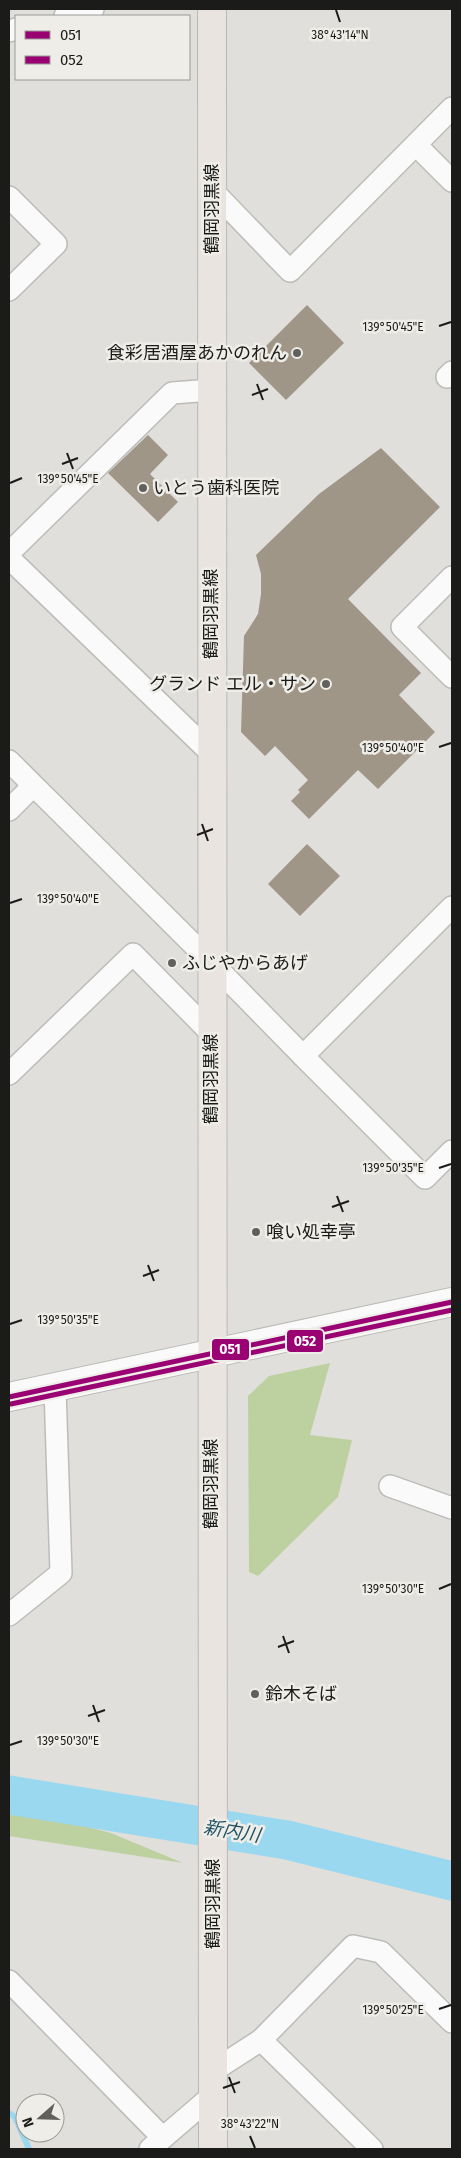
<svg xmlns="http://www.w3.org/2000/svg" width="461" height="2158" font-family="'Fira Sans','Noto Sans JP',sans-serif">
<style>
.green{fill:#bdd1a0}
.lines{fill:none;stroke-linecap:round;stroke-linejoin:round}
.stream{stroke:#9ad8ef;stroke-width:6}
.river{stroke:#9ad8ef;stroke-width:39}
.building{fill:#9f9688}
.minor-casing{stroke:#bcbcb9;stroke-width:24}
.tertiary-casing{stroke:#bcbcb9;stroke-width:30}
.primary-casing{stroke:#b9b9b7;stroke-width:30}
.minor{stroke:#fafafa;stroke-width:21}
.tertiary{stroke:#fafafa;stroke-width:28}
.primary{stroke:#eae4e1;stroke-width:28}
.bus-1-casing{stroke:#efede8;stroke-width:9}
.bus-2-casing{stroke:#efede8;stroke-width:9}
.bus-1{stroke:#9a0273;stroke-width:5}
.bus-2{stroke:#9a0273;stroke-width:5}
.ticks{fill:none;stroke:#1b1b19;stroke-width:2}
.poi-dot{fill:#60605d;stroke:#efede8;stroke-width:2}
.labels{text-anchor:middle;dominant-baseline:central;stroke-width:5;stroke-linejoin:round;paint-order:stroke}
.street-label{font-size:18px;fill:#1b1b19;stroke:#efede8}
.poi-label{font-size:18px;fill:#1b1b19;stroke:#efede8;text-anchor:start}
.water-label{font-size:19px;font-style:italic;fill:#225466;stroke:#efede8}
.ticks-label{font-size:12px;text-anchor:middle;fill:#1b1b19;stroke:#efede8;stroke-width:5;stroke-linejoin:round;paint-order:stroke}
.line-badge{stroke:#efede8;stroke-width:2}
.badge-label{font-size:14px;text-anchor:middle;font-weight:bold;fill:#fff}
</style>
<rect width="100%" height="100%" fill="#e0dfdc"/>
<!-- green -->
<g class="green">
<polygon points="330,1363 310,1435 352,1440 338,1497 258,1576 249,1572 248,1396 269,1376"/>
<polygon points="9,1807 111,1833 183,1863 9,1836"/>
</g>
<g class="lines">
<!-- stream -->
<polyline class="stream" points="9,2113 15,2117 29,2149"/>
<!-- river -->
<polyline class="river" points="9,1795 287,1840 452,1881"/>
</g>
<!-- building -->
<g class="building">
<polygon points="307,305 344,343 286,400 249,363"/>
<polygon points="148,435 168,455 150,474 178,502 158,522 108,473"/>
<polygon points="381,448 440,507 348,599 421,673 399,695 435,732 378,789 358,770 309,819 291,801 300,792 298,790 308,780 275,746 265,756 241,732 244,636 258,614 261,594 261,574 256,555 319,494"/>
<polygon points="307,844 340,876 300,916 268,884"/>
</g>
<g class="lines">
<!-- minor casing -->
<g class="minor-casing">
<g id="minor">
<polyline points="65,16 93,9"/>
<polyline points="9,31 16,29"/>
<polyline points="416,145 452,181"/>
<polyline points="212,190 290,271 452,108"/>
<polyline points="9,197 56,244 9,290"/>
<polyline points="447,377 452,372"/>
<polyline points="9,553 172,393 212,390"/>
<polyline points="9,558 211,753"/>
<polyline points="452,577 402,627 452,677"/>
<polyline points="9,761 211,962 303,1056 452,907"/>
<polyline points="9,810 33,786"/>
<polyline points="303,1056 425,1178 452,1151"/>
<polyline points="9,1074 133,954 211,1033"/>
<polyline points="390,1486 452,1508"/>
<polyline points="9,1615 61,1573 55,1388"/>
<polyline points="9,1981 163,2138"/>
<polyline points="261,2040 372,2149"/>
<polyline points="213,2071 261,2040 353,1946 381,1952 452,2022"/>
<polyline points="150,2149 213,2095"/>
</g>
</g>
<!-- tertiary casing -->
<g class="tertiary-casing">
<polyline id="tertiary" points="9,1397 452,1302"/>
</g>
<!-- primary casing -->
<g class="primary-casing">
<polyline id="primary" points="212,9 213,2149"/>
</g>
<!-- minor -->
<use href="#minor" class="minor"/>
<!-- tertiary -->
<use href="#tertiary" class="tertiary"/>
<!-- primary -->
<use href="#primary" class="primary"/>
<!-- bus-1 casing -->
<g class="bus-1-casing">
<polyline id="bus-1" points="9,1397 452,1302"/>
</g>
<!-- bus-2 casing -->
<g class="bus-2-casing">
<polyline id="bus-2" points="11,1404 452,1310"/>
</g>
<!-- bus-1 -->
<use href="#bus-1" class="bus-1"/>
<!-- bus-2 -->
<use href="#bus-2" class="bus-2"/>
</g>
<!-- ticks -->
<path class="ticks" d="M336 10 340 22M439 326 451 322M257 384 263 400M252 395 268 389M67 453 73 469M62 464 78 458M10 483 22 478M439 747 451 743M202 824 208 841M197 835 213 829M10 903 22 899M439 1168 451 1164M337 1196 343 1212M332 1207 349 1201M148 1265 154 1281M143 1276 159 1270M10 1324 22 1320M439 1589 451 1584M283 1636 289 1653M278 1647 294 1641M93 1705 99 1722M88 1716 105 1710M10 1745 22 1741M439 2009 451 2005M229 2077 235 2093M223 2088 240 2082M250 2136 255 2148"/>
<!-- markers -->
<g class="poi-dot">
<circle cx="297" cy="353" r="5"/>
<circle cx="143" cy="488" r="5"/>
<circle cx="326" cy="684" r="5"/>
<circle cx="172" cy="963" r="5"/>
<circle cx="256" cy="1232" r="5"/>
<circle cx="255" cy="1694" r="5"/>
</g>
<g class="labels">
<!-- street labels -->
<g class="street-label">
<text transform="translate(212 209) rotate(-90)">鶴岡羽黒線</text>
<text transform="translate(211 614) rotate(-90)">鶴岡羽黒線</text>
<text transform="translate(211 1079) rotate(-90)">鶴岡羽黒線</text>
<text transform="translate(211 1484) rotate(-90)">鶴岡羽黒線</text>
<text transform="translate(213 1904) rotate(-90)">鶴岡羽黒線</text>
</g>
<!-- poi labels -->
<g class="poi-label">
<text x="287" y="353" text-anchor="end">食彩居酒屋あかのれん</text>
<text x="153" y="488">いとう歯科医院</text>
<text x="316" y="684" text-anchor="end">グランド エル・サン</text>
<text x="182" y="963">ふじやからあげ</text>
<text x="266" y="1232">喰い処幸亭</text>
<text x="265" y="1694">鈴木そば</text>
</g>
<!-- water labels -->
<g class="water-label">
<text transform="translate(232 1831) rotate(9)">新内川</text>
</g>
</g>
<g class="ticks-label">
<text x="340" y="39">38°43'14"N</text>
<text x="393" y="331">139°50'45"E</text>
<text x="68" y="483">139°50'45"E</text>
<text x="393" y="752">139°50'40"E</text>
<text x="68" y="903">139°50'40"E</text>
<text x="393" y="1172">139°50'35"E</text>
<text x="68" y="1324">139°50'35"E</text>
<text x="393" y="1593">139°50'30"E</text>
<text x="68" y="1745">139°50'30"E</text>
<text x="393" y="2014">139°50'25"E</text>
<text x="250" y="2128">38°43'22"N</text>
</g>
<g class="line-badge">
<rect x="286" y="1329" width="38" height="24" rx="5" fill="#9a0273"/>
<rect x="211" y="1338" width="39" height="23" rx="5" fill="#9a0273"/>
</g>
<g class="badge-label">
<text x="305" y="1346">052</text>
<text x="230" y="1354">051</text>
</g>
<!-- border -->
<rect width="461" height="2158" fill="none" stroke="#1b1b19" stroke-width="20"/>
<!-- legend -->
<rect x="15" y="15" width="175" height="65" fill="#efede8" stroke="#9a9995"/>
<rect x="25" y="31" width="25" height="8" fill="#9a0273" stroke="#9a9995"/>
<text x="60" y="40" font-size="15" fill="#1b1b19">051</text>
<rect x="25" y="56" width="25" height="8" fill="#9a0273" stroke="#9a9995"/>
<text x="60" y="65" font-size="15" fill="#1b1b19">052</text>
<!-- north arrow -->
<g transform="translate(40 2118) rotate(250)"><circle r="24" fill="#efede8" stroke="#9a9995"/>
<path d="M0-4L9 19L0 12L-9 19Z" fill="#60605d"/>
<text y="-8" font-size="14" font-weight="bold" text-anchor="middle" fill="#1b1b19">N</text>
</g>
</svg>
